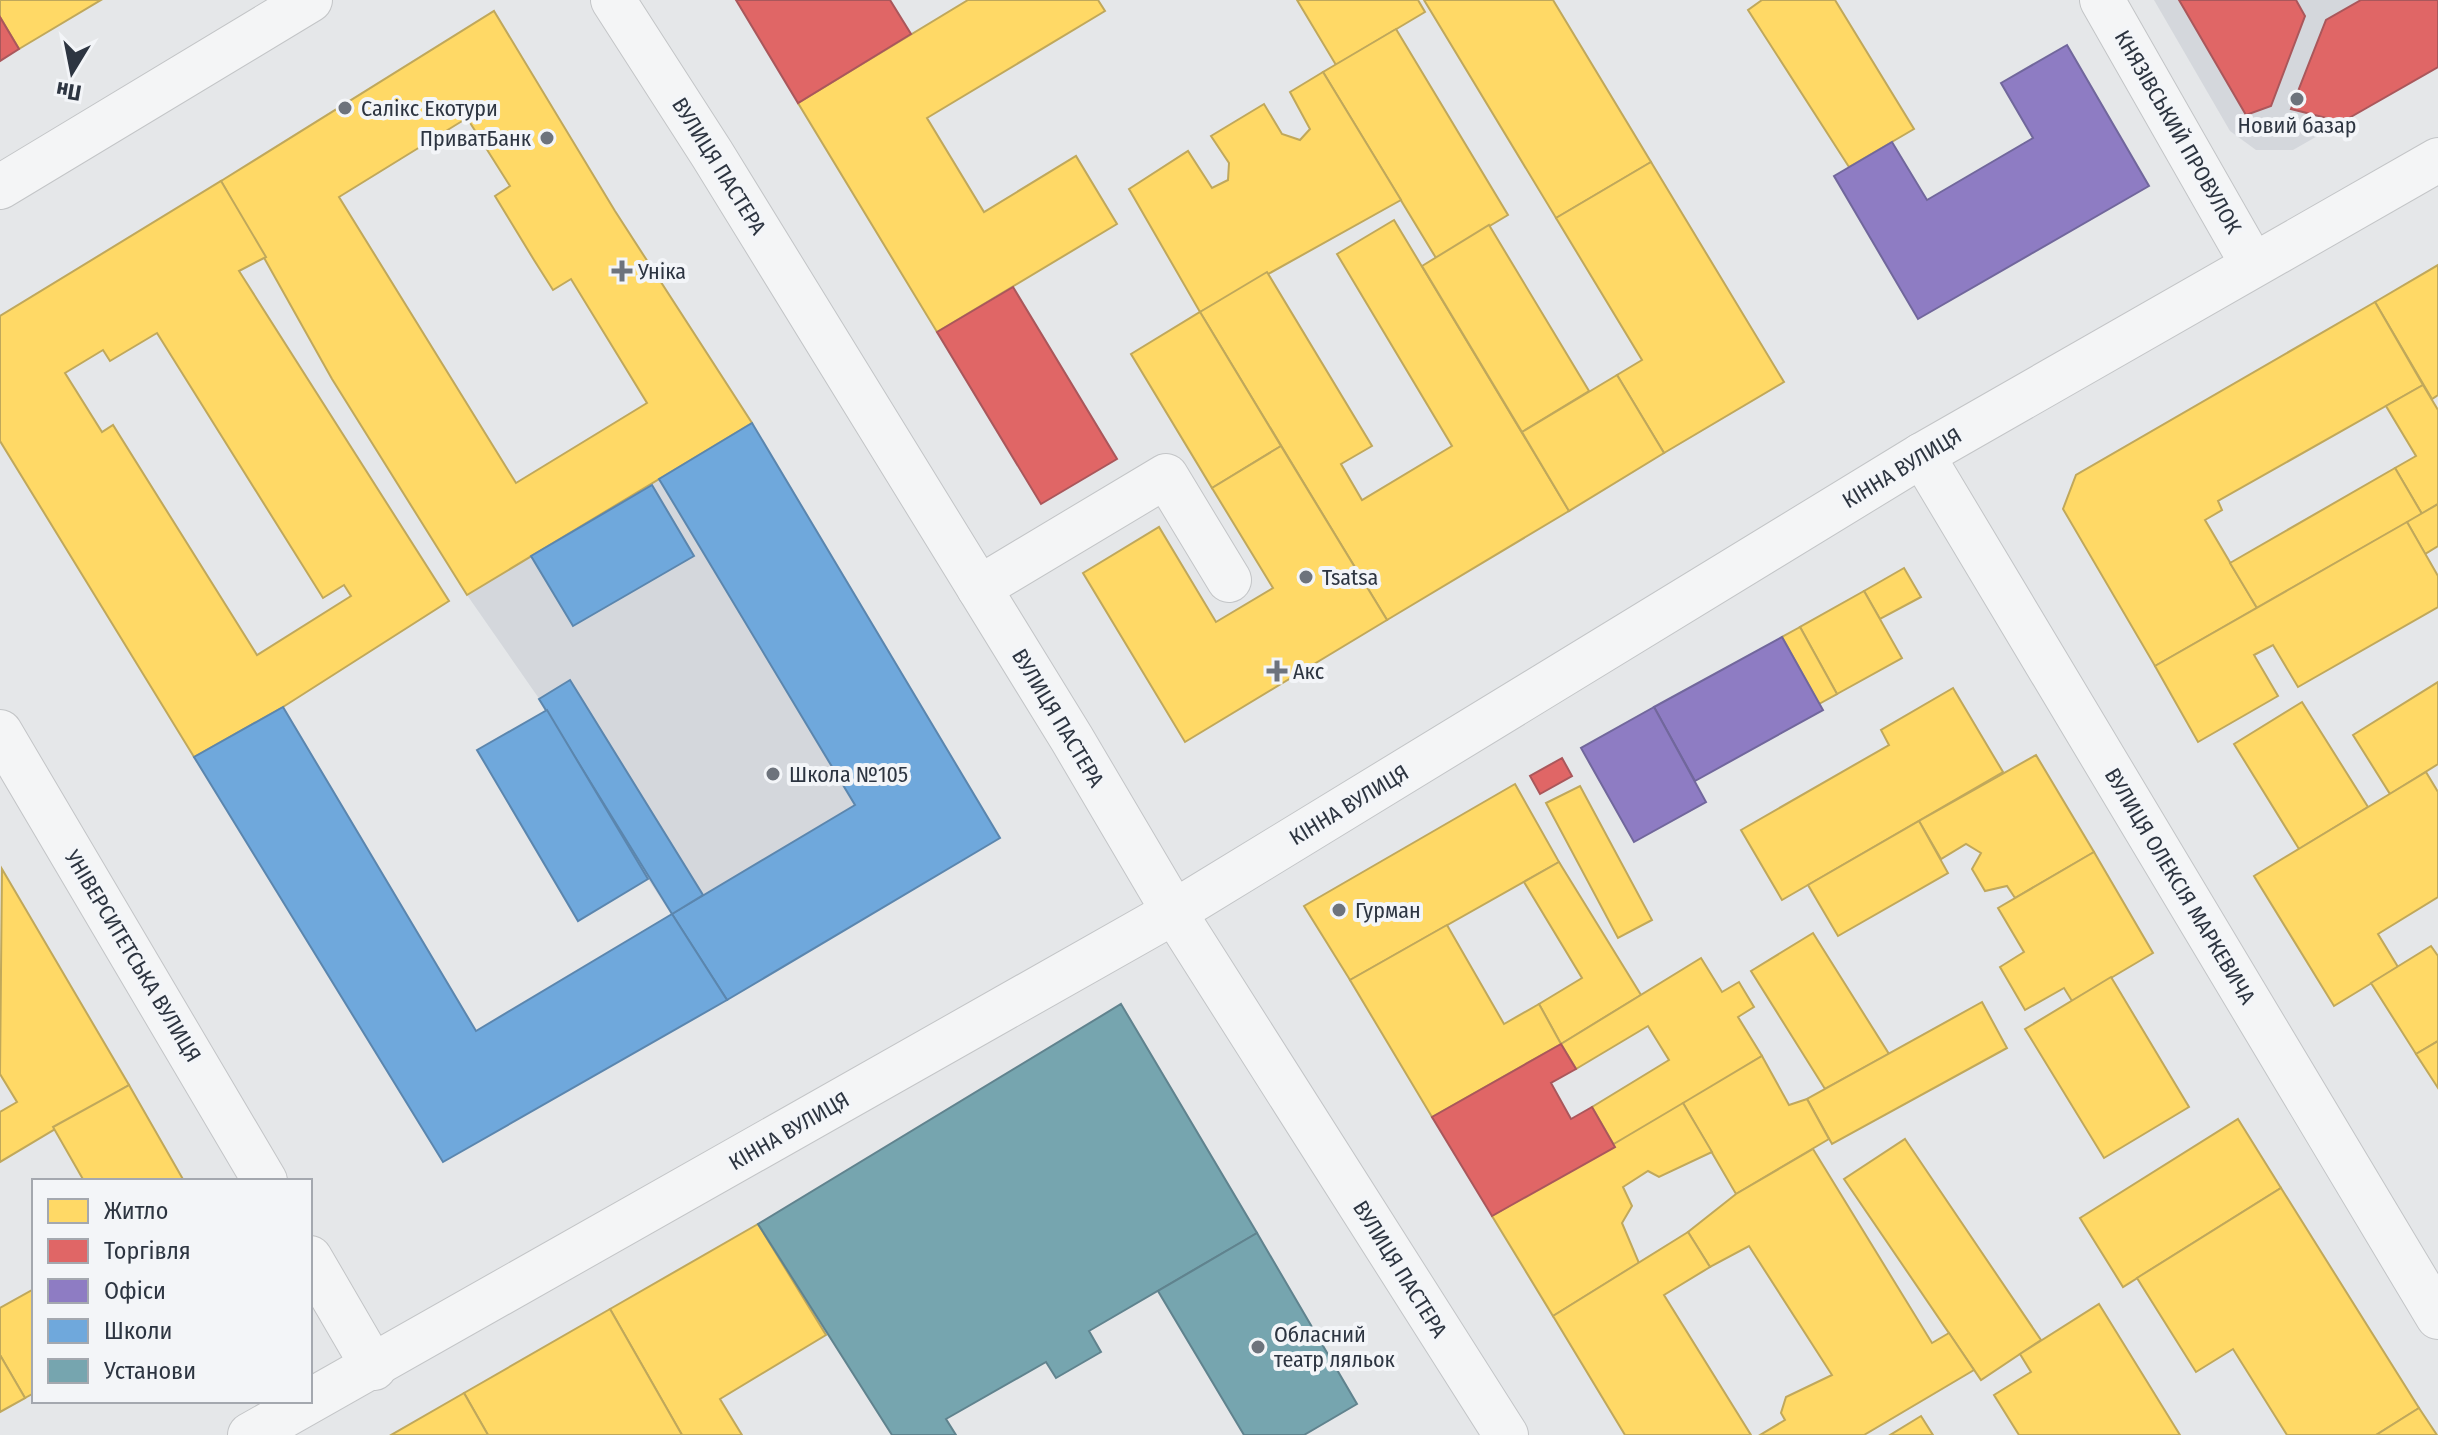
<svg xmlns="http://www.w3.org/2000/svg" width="2438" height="1435" font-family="'Fira Sans Condensed',sans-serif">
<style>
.built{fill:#d4d7dc}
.homes{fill:#ffd966;stroke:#c0a85b;stroke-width:2;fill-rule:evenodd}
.shops{fill:#e06666;stroke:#aa575b;stroke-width:2}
.offices{fill:#8e7cc3;stroke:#71679c;stroke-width:2}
.schools{fill:#6fa8dc;stroke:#5b86ae;stroke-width:2}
.public{fill:#76a5af;stroke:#60838e;stroke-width:2}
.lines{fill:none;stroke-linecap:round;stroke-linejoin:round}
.minor-casing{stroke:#c3c5c7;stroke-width:46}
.minor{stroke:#f4f5f6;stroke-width:44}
.poi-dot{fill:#6d737c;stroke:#f3f5f8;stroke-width:3}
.labels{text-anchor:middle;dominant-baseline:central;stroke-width:8;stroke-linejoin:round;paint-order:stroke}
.poi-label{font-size:22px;fill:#2d3541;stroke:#f3f5f8;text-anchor:start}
.street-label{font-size:22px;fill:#2d3541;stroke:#f3f5f8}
</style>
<rect width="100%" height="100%" fill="#e5e7e9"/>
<!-- built -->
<g class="built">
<polygon points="2154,0 2438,0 2438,67 2293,150 2256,150 2230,131"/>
<polygon points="752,423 1000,838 727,1000 648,879 547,710 467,595"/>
</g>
<!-- homes -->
<g class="homes">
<polygon points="0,0 101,0 19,49 0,17"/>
<polygon points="968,0 1098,0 1105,11 927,118 984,212 1076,156 1117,224 937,332 798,103"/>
<polygon points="1297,0 1418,0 1425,12 1336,65"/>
<polygon points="1424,0 1553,0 1651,162 1556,218"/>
<polygon points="1762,0 1835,0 1914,129 1849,167 1748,10"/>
<path d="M494 11 615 211 752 423 467 595 332 379 221 181ZM467 118 510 186 495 196 534 260 553 290 571 279 647 403 516 483 339 197Z"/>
<polygon points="1396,29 1508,215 1436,258 1323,72"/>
<polygon points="1323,72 1401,200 1200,312 1129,189 1188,151 1212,188 1228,180 1229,163 1211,136 1264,104 1282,134 1300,140 1310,129 1290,92"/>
<polygon points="1651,162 1784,382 1664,453 1617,375 1642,360 1556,218"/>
<path d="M221 181 266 257 239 271 449 601 283 707 194 757 0 441V316ZM157 333 323 598 344 585 351 596 257 655 113 425 102 432 65 373 103 350 110 361Z"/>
<polygon points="1394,220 1569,511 1387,620 1200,312 1267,272 1372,446 1341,464 1362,500 1452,446 1337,254"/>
<polygon points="1489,225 1589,391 1522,432 1422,266"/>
<polygon points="2438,265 2438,395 2432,399 2375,302"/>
<polygon points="2375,302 2423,385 2218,501 2222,510 2205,520 2257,608 2155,666 2063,509 2076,475"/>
<polygon points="1200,312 1281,446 1212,488 1131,354"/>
<polygon points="1617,375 1664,453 1569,511 1522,432"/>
<polygon points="2423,385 2438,410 2438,504 2422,514 2395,468 2416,456 2386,406"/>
<polygon points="1281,446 1387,620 1185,742 1083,573 1159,527 1216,622 1273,588 1212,488"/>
<polygon points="2395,468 2422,514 2257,608 2230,563"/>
<polygon points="2438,504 2438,546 2425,554 2407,522"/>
<polygon points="2407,522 2438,576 2438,607 2298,687 2273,645 2254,655 2278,696 2198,742 2155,666"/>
<polygon points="1904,568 1921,597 1880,619 1864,591"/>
<polygon points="1864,591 1902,658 1837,694 1800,627"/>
<polygon points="1800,627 1837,694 1819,704 1782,637"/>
<polygon points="2438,682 2438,764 2390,794 2353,735"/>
<polygon points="1953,688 2003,772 1782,900 1741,830 1889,745 1881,730"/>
<polygon points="2302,702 2368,807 2299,849 2234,744"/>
<polygon points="2036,755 2094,852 2015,898 2007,886 1985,891 1972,869 1981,853 1966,844 1941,859 1919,821"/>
<polygon points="2426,772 2438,792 2438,897 2378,934 2398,967 2334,1006 2254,876"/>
<polygon points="1515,784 1559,862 1350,980 1304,906"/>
<polygon points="1580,786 1652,920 1618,938 1546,803"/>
<polygon points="1919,821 1948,873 1838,936 1808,885"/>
<polygon points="2094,852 2153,953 2072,1001 2064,988 2025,1010 2000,967 2024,952 1998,908"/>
<polygon points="1559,862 1641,995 1561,1044 1539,1004 1582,978 1524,882"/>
<polygon points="2,869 129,1085 0,1162 0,1112 17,1102 0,1074"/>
<polygon points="1447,925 1504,1024 1539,1004 1561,1044 1432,1117 1350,980"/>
<polygon points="1813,933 1889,1054 1825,1089 1751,971"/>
<polygon points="2431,946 2438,956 2438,1041 2416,1054 2371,983"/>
<polygon points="1701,958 1722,992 1739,982 1754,1007 1738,1017 1762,1056 1615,1147 1592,1107 1669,1060 1648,1026 1576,1069 1561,1044"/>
<polygon points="2111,977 2189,1107 2104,1158 2025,1029"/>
<polygon points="1982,1002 2007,1048 1832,1144 1807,1099"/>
<polygon points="2438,1041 2438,1088 2416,1054"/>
<polygon points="1762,1056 1789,1105 1807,1099 1829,1139 1736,1194 1683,1103"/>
<polygon points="129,1085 184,1181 84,1181 53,1127"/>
<polygon points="1683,1103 1712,1152 1659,1177 1648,1171 1623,1187 1632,1206 1622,1223 1639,1263 1553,1316 1492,1216"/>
<polygon points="2238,1119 2281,1188 2123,1287 2080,1218"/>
<polygon points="1905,1139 2041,1340 1981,1380 1844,1179"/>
<polygon points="1813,1149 1932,1343 1949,1333 1974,1370 1864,1435 1760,1435 1785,1420 1781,1413 1786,1397 1832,1375 1749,1246 1710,1267 1688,1232 1736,1194"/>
<polygon points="2281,1188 2419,1408 2376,1435 2287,1435 2233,1349 2196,1372 2137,1278"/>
<polygon points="758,1224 826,1335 720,1399 742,1435 682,1435 610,1309"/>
<polygon points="1688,1232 1710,1267 1664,1295 1751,1435 1625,1435 1553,1316"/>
<polygon points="34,1289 34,1393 25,1398 0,1355 0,1308"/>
<polygon points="2099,1304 2180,1435 2019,1435 1994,1395 2031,1372 2020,1354"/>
<polygon points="610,1309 682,1435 488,1435 464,1393"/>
<polygon points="0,1355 25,1398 0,1412"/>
<polygon points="464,1393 488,1435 391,1435"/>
<polygon points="2419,1408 2437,1435 2376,1435"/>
<polygon points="1921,1416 1933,1435 1890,1435"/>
</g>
<!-- shops -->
<g class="shops">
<polygon points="736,0 890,0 911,34 798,103"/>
<polygon points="2179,0 2296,0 2305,16 2271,106 2246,115"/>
<polygon points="2361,0 2438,0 2438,67 2342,122 2291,109 2326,20"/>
<polygon points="0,17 19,49 0,61"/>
<polygon points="1013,287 1117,459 1041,504 937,332"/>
<polygon points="1562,758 1572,776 1540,794 1530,776"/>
<polygon points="1561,1044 1576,1069 1551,1083 1571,1119 1592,1107 1615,1147 1492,1216 1432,1117"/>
</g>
<!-- offices -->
<g class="offices">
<polygon points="2067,45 2149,186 1918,319 1834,176 1892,142 1927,200 2033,138 2001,83"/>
<polygon points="1782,637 1823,710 1695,781 1654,707"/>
<polygon points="1654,707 1706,802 1634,842 1581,748"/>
</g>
<!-- schools -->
<g class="schools">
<polygon points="752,423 1000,838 727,1000 672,914 855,805 659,479"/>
<polygon points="652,485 694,556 573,626 531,556"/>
<polygon points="570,680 703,895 672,914 539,699"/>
<polygon points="283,707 476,1031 672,914 727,1000 443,1162 194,757"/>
<polygon points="547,710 648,879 578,921 477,750"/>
</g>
<!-- public -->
<g class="public">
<polygon points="1121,1004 1257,1233 1089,1331 1101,1352 1056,1378 1046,1362 946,1419 956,1435 892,1435 758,1224"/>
<polygon points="1257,1233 1357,1404 1304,1435 1244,1435 1158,1291"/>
</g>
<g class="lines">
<!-- minor casing -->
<g class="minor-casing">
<g id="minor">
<polyline points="613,0 712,154 1072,739 1174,912 1506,1435"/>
<polyline points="2102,0 2253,265"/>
<polyline points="0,187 310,0"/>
<polyline points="1922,455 2438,1317"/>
<polyline points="979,588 1166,476 1229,580"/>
<polyline points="0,732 265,1181"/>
<polyline points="310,1258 374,1368"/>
<polyline points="250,1435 1174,912 1922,455 2438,160"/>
</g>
</g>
<!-- minor -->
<use href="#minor" class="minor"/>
</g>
<!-- markers -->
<g class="poi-dot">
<circle cx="2297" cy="99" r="8"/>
<circle cx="345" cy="108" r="8"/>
<circle cx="547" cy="138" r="8"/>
<path d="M618 259h8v8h8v8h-8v8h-8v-8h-8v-8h8z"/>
<circle cx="1306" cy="577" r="8"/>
<path d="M1273 659h8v8h8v8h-8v8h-8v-8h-8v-8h8z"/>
<circle cx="773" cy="774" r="8"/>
<circle cx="1339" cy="910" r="8"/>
<circle cx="1258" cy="1347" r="8"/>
</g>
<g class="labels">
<!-- poi labels -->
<g class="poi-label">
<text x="361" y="108">Салікс Екотури</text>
<text x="2297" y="125" text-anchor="middle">Новий базар</text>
<text x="531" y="138" text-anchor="end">ПриватБанк</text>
<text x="638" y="271">Уніка</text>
<text x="1322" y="577">Tsatsa</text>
<text x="1293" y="671">Акс</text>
<text x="789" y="774">Школа №105</text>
<text x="1355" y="910">Гурман</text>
<text x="1274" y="1334">Обласний<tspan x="1274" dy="25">театр ляльок</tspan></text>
</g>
<!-- street labels -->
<g class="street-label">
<text transform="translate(2178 132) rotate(60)">КНЯЗІВСЬКИЙ ПРОВУЛОК</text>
<text transform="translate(719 166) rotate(58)">ВУЛИЦЯ ПАСТЕРА</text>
<text transform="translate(1902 468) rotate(-31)">КІННА ВУЛИЦЯ</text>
<text transform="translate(1058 718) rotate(59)">ВУЛИЦЯ ПАСТЕРА</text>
<text transform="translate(1349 805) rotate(-31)">КІННА ВУЛИЦЯ</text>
<text transform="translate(2180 886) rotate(59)">ВУЛИЦЯ ОЛЕКСІЯ МАРКЕВИЧА</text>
<text transform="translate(133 956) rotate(59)">УНІВЕРСИТЕТСЬКА ВУЛИЦЯ</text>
<text transform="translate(789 1131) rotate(-30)">КІННА ВУЛИЦЯ</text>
<text transform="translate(1400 1269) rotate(58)">ВУЛИЦЯ ПАСТЕРА</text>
</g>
</g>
<!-- legend -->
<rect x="32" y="1179" width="280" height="224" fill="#f3f5f8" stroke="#a4a8af" stroke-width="2"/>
<rect x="48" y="1199" width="40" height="24" fill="#ffd966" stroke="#a4a8af" stroke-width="2"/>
<text x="104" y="1219" font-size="24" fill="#2d3541">Житло</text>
<rect x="48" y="1239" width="40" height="24" fill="#e06666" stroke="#a4a8af" stroke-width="2"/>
<text x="104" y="1259" font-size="24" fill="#2d3541">Торгівля</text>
<rect x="48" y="1279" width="40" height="24" fill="#8e7cc3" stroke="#a4a8af" stroke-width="2"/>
<text x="104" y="1299" font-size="24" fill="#2d3541">Офіси</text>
<rect x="48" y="1319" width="40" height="24" fill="#6fa8dc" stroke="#a4a8af" stroke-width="2"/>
<text x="104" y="1339" font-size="24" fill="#2d3541">Школи</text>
<rect x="48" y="1359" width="40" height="24" fill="#76a5af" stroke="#a4a8af" stroke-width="2"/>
<text x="104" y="1379" font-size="24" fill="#2d3541">Установи</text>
<!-- north arrow -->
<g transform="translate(72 72) rotate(190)" stroke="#f3f5f8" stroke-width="6" paint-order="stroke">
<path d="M0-6L14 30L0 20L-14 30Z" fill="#2d3541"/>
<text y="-12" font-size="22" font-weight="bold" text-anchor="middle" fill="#2d3541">Пн</text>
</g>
</svg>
